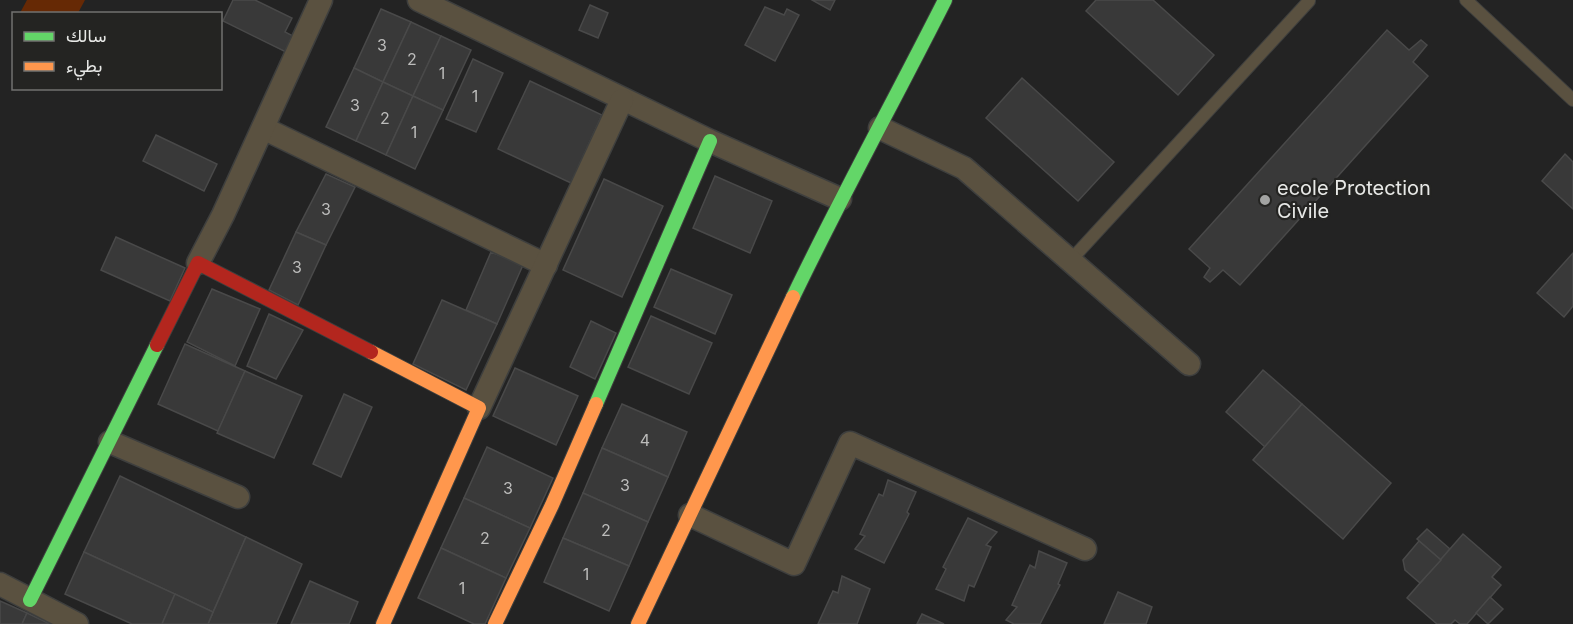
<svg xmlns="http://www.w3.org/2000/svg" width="1573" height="624" font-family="Inter,Vazirmatn,sans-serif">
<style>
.green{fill:#662905}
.building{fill:#393939;stroke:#494949;stroke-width:1.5}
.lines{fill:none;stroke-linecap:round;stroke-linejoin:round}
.lane-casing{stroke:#3e3f3e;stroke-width:14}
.street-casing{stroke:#3e3f3e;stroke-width:25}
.fast-casing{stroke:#3e3f3e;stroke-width:16}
.slow-casing{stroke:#3e3f3e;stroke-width:16}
.jam-casing{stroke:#3e3f3e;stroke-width:16}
.lane{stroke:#5a5140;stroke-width:12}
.street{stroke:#5a5140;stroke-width:22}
.fast{stroke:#63d668;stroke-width:14}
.slow{stroke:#ff974d;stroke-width:14}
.jam{stroke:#b3261e;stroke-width:14}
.poi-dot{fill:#a2a3a2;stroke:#242422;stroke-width:2}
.labels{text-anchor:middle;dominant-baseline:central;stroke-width:4.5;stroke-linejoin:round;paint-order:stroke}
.number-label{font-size:16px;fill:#bcbcbb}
.poi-label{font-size:20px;fill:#e7e8e6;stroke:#242422;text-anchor:start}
</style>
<rect width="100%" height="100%" fill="#232323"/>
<!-- green -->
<polygon class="green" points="27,0 85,0 78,13 20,13"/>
<!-- building -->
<g class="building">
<polygon points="233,0 255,0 292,18 285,32 293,36 286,52 223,21"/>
<polygon points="812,0 835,0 830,10"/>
<polygon points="1096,0 1153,0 1214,55 1178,95 1086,11"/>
<polygon points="590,5 608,13 598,38 579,30"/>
<polygon points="765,7 784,15 787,9 799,15 775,61 745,45"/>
<polygon points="381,9 411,22 383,82 354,68"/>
<polygon points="411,22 441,36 413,96 383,82"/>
<polygon points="1387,30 1409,50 1421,40 1427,45 1413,62 1428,76 1240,285 1223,270 1210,282 1204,277 1210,268 1189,249"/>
<polygon points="441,36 471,50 443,110 413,96"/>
<polygon points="473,59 503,73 476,132 446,119"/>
<polygon points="354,68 383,82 356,141 326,127"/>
<polygon points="1022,78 1114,162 1078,201 986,118"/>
<polygon points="530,81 602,115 571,183 498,149"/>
<polygon points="383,82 413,96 386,155 356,141"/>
<polygon points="413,96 443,110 415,169 386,155"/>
<polygon points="156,135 217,164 204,191 143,161"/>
<polygon points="1565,154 1573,162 1573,209 1542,181"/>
<polygon points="326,174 355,187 326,245 296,232"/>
<polygon points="715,176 772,201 750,253 693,228"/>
<polygon points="604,179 663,206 622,297 563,270"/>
<polygon points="296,232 326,245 298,305 269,290"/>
<polygon points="116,237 185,268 170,301 101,270"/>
<polygon points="491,252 523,265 497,324 466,310"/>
<polygon points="1573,253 1573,306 1564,317 1537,293"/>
<polygon points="671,269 732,295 715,334 654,307"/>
<polygon points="212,289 260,309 235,366 187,342"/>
<polygon points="442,300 497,324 466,390 413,364"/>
<polygon points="269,314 303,330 276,379 247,366"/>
<polygon points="651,316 712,343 689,394 628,367"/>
<polygon points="591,321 616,333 595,379 570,367"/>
<polygon points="185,344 245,371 218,431 158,404"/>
<polygon points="515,368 578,396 556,445 493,416"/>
<polygon points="1263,370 1302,404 1265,447 1226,412"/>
<polygon points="245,371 302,396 274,458 217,433"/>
<polygon points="344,394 372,407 341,477 313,464"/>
<polygon points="622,404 687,432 668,477 602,448"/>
<polygon points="1302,404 1391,483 1343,539 1253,460"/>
<polygon points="487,447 553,478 530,528 464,498"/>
<polygon points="602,448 668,477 648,522 583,493"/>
<polygon points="120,476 246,537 213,612 84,552"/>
<polygon points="888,480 916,492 907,512 909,514 884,563 855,549 865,536 860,534 879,494 883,496"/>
<polygon points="583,493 648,522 629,566 563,538"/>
<polygon points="464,498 530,528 506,578 441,548"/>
<polygon points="968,518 997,532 986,545 991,547 974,587 969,585 964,601 936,589 946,569 943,567"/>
<polygon points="1427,529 1450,549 1441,560 1417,539"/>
<polygon points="1463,534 1501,567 1492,577 1501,585 1467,624 1460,624 1455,620 1451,624 1437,624 1407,598"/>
<polygon points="246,537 302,564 276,624 208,624"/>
<polygon points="563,538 629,566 609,611 544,582"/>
<polygon points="1419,541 1441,560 1420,583 1405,570 1403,560"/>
<polygon points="441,548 506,578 485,624 474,624 418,598"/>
<polygon points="1039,551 1067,563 1058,584 1060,585 1040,624 1014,624 1006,620 1017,607 1012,605 1030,565 1035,568"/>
<polygon points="84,552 175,594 162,624 132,624 65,594"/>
<polygon points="842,576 870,589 857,624 818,624 833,591 838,593"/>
<polygon points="310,581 358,602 349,624 291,624"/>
<polygon points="1118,592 1152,607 1146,624 1104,624"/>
<polygon points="175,594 213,612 208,624 162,624"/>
<polygon points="1490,597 1503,609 1488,624 1476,613"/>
<polygon points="0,601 27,613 22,624 0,624"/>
<polygon points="27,613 50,624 22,624"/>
<polygon points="922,614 944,624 917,624"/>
</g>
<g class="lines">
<!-- lane casing -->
<g class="lane-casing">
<g id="lane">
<polyline points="1466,0 1573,100"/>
<polyline points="1070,261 1309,1"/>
</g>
</g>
<!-- street casing -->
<g class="street-casing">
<g id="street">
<polyline points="419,0 710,141 840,199"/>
<polyline points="263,128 546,265"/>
<polyline points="880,128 964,168 1189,364"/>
<polyline points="198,263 223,215 321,0"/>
<polyline points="479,408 622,100"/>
<polyline points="110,442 238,497"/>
<polyline points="690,515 794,564 850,443 1085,549"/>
<polyline points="0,584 77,624"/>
</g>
</g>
<!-- fast casing -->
<g class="fast-casing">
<g id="fast">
<path d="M793 297C841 197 895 99 945 0"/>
<polyline points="596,404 710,141"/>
<polyline points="30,600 157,345"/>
</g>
</g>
<!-- slow casing -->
<g class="slow-casing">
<g id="slow">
<polyline points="371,352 479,408 383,624"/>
<polyline points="495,624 552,505 596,404"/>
<polyline points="638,624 793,297"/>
</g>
</g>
<!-- jam casing -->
<g class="jam-casing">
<polyline id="jam" points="157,345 198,263 371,352"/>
</g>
<!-- lane -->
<use href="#lane" class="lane"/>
<!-- street -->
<use href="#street" class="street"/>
<!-- fast -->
<use href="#fast" class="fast"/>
<!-- slow -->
<use href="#slow" class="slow"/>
<!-- jam -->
<use href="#jam" class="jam"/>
</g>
<!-- markers -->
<circle class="poi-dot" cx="1265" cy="200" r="6"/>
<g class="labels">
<!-- number labels -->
<g class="number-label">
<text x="382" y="45">3</text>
<text x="412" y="59">2</text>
<text x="442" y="73">1</text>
<text x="475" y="96">1</text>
<text x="355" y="105">3</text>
<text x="385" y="118">2</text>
<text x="414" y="132">1</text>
<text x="326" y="209">3</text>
<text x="297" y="267">3</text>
<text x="645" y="440">4</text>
<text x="625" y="485">3</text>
<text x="508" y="488">3</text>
<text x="606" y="530">2</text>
<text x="485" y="538">2</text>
<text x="586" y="574">1</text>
<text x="462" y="588">1</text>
</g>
<!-- poi labels -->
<g class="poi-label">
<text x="1277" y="188">ecole Protection<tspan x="1277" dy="23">Civile</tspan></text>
</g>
</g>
<!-- legend -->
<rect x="12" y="12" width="210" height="78" fill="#242422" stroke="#727270" stroke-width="1.5"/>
<rect x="24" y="32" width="30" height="9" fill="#63d668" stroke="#727270" stroke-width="1.5"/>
<text x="66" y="42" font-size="18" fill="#e7e8e6">سالك</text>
<rect x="24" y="62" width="30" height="9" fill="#ff974d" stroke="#727270" stroke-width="1.5"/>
<text x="66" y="72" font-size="18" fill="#e7e8e6">بطيء</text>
</svg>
